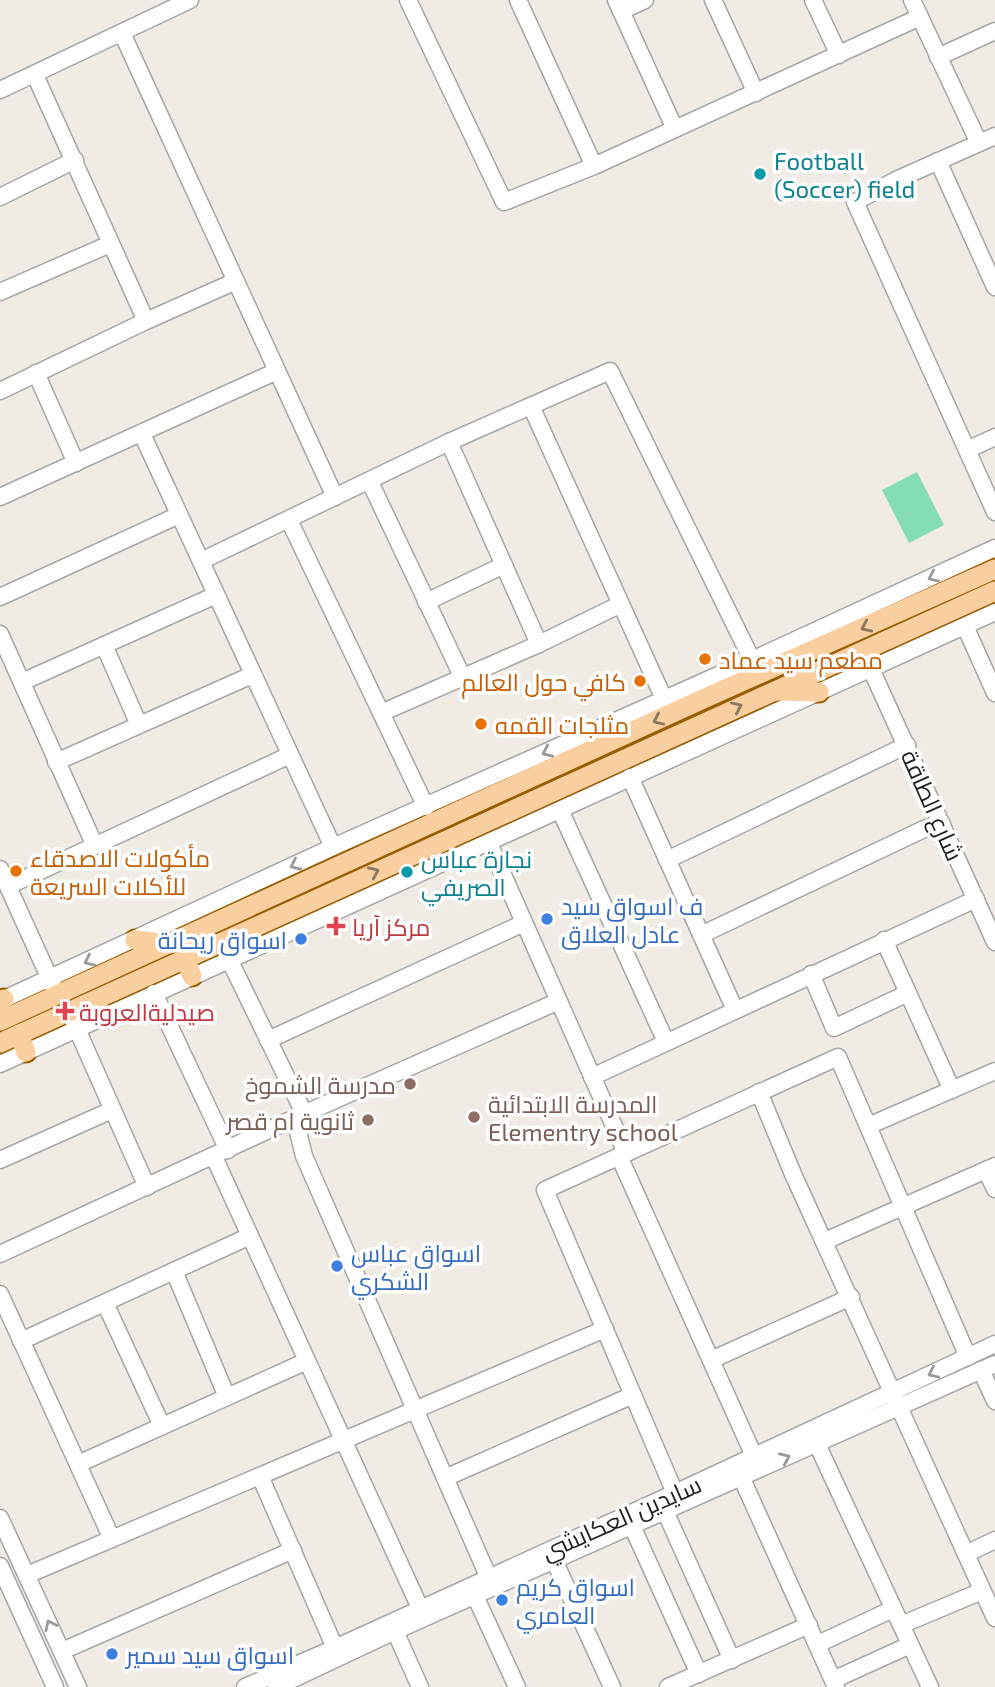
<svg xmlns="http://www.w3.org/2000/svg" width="995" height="1687" font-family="'Exo 2',Cairo,sans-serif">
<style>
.pitch{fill:#85ddb6}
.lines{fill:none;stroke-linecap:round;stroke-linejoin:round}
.minor-casing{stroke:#a6a6a6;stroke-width:19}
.major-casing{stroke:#975e03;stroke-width:23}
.minor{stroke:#fff;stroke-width:16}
.major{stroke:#facfa0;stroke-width:19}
.oneway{stroke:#9a9a9a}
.oneway2{stroke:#8c7760}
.culture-dot{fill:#0f9aa8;stroke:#fff;stroke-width:2.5}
.food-dot{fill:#e8710a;stroke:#fff;stroke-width:2.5}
.shop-dot{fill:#3f7fe0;stroke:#fff;stroke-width:2.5}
.health-dot{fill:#e0444e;stroke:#fff;stroke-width:2.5}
.education-dot{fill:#8d6e63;stroke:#fff;stroke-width:2.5}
.labels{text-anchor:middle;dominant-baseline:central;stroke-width:7;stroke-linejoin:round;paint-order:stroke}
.culture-label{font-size:24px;fill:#0d838f;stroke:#fff;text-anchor:start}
.food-label{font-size:24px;fill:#c56008;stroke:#fff;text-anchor:start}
.street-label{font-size:24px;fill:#1f1f1f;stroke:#fff}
.shop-label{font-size:24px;fill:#366cbe;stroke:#fff;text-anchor:start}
.health-label{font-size:24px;fill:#be3a42;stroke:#fff;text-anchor:start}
.education-label{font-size:24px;fill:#785e54;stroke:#fff;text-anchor:end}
</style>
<rect width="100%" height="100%" fill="#f0ece5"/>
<!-- pitch -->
<polygon class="pitch" points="917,472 944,525 909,543 882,490"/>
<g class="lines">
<!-- minor casing -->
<g class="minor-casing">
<g id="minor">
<polyline points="408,0 504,202 594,166 920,17"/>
<polyline points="518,0 594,166"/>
<polyline points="616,0 675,129"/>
<polyline points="713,0 756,93"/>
<polyline points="813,0 839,55"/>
<polyline points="912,0 979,143"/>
<polyline points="621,11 645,0"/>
<polyline points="122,33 335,497"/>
<polyline points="938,57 995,31"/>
<polyline points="35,75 146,321"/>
<polyline points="0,90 190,0"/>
<polyline points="995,136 896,180 855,202 995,512"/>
<polyline points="938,161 995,287"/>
<polyline points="0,197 75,160"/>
<polyline points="0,292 110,244"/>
<polyline points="36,373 76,463"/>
<polyline points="0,391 146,321 236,281"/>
<polyline points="531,406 664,699"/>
<polyline points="142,434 333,847"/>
<polyline points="449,442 539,644"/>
<polyline points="967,450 995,437"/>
<polyline points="370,482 462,676"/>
<polyline points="0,497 277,371"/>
<polyline points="289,520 426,807"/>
<polyline points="201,561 449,442 610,371 752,660"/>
<polyline points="0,597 179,515"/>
<polyline points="426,602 504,565"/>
<polyline points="965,626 995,693"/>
<polyline points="0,634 95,846"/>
<polyline points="104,645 139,725"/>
<polyline points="871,669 995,942"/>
<polyline points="22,682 216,595"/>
<polyline points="381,713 539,644 621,604"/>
<polyline points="56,762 252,675"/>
<polyline points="630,777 735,1010"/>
<polyline points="560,810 666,1042"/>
<polyline points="489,843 626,1153"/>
<polyline points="667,860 907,745"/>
<polyline points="0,869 54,988"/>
<polyline points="8,886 290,755"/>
<polyline points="701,935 924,829 942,824"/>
<polyline points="884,940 952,1090"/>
<polyline points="229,959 301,1107 297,1128 304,1156 488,1576"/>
<polyline points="811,974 834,1028 908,993"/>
<polyline points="154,993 228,1150"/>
<polyline points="0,1001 333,847 752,660 995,548"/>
<polyline points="73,1020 147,1187"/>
<polyline points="268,1040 524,923"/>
<polyline points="0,1064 995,612"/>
<polyline points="592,1077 976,899"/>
<polyline points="759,1092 793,1174 995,1618"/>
<polyline points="868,1126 995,1071"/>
<polyline points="619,1156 754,1456"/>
<polyline points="214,1157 420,1608"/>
<polyline points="0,1160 112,1110"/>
<polyline points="986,1170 995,1189"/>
<polyline points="825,1241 995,1166"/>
<polyline points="0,1254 301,1115 559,1001"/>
<polyline points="174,1271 227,1397"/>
<polyline points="0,1294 112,1539"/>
<polyline points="105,1303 162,1426"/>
<polyline points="21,1341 250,1236"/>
<polyline points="711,1360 851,1297"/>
<polyline points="981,1370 995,1401"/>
<polyline points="817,1444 930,1687"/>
<polyline points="78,1464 307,1361"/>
<polyline points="738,1470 836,1687"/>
<polyline points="260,1476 335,1648"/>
<polyline points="445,1478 633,1395"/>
<polyline points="675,1493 545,1190 838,1057 968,1357"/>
<polyline points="665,1511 732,1660"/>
<polyline points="0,1518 78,1687"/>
<polyline points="632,1526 699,1674"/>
<polyline points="966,1554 995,1540"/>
<polyline points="554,1560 612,1687"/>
<polyline points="0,1566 55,1687"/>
<polyline points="27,1575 605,1329"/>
<polyline points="471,1587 517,1687"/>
<polyline points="901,1625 982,1591"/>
<polyline points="395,1631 420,1687"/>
<polyline points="818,1644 893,1609"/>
<polyline points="62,1651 293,1550"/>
<polyline points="833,1680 910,1645"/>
<polyline points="245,1687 335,1648 675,1493 995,1344"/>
<polyline points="276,1687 395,1631 995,1364"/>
<polyline points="668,1687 809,1625"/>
</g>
</g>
<!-- major casing -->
<g class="major-casing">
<g id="major">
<polyline points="778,691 819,692"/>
<polyline points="135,940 169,944"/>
<polyline points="185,958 192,976"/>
<polyline points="0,1005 4,999"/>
<polyline points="0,1021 703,699 995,569"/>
<polyline points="19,1034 26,1052"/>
<polyline points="0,1043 995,591"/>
</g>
</g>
<!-- minor -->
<use href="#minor" class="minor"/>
<!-- major -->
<use href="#major" class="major"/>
</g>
<!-- one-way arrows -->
<defs><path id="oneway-chevron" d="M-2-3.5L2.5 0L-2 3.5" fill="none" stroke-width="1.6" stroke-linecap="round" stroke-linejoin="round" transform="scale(1.75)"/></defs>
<g class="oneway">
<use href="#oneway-chevron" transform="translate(933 577) rotate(155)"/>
<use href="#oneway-chevron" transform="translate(547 752) rotate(156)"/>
<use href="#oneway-chevron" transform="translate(295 865) rotate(155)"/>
<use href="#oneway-chevron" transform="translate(89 961) rotate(155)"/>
<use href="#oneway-chevron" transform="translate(933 1373) rotate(155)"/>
<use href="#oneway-chevron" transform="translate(785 1458) rotate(-24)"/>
<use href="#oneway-chevron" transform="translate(50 1625) rotate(-115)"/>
</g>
<g class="oneway2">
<use href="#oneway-chevron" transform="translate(866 627) rotate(156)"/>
<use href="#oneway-chevron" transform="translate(737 707) rotate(-24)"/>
<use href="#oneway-chevron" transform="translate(658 720) rotate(155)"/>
<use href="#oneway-chevron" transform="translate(374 872) rotate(-24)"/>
</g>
<!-- markers -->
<g class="culture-dot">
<circle cx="760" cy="174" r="7"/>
<circle cx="407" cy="872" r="7"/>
</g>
<g class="food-dot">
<circle cx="705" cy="659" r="7"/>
<circle cx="640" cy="681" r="7"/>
<circle cx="481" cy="724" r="7"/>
<circle cx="16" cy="871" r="7"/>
</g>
<g class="shop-dot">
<circle cx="547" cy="919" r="7"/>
<circle cx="301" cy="939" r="7"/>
<circle cx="337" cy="1266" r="7"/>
<circle cx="502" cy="1600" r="7"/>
<circle cx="112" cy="1654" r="7"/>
</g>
<g class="health-dot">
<path d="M332.5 915.5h7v7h7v7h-7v7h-7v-7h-7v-7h7z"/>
<path d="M61.5 1000.5h7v7h7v7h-7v7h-7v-7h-7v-7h7z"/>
</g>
<g class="education-dot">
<circle cx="410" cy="1084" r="7"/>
<circle cx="474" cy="1117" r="7"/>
<circle cx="368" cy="1120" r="7"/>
</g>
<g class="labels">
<!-- culture labels -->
<g class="culture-label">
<text x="774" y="160">Football<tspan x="774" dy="28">(Soccer) field</tspan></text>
<text x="421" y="858">نجارة عباس<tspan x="421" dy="28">الصريفي</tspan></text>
</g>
<!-- food labels -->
<g class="food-label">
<text x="719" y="659">مطعم سيد عماد</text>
<text x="626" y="681" text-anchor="end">كافي حول العالم</text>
<text x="495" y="724">مثلجات القمه</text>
<text x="30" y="857">مأكولات الاصدقاء<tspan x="30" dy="28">للأكلات السريعة</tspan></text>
</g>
<!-- street labels -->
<g class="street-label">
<text transform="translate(933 805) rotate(66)">شارع الطاقة</text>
<text transform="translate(621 1517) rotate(-24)">سايدين العكايشي</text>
</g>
<!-- shop labels -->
<g class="shop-label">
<text x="561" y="905">ف اسواق سيد<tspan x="561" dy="28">عادل العلاق</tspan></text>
<text x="287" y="939" text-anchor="end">اسواق ريحانة</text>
<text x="351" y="1252">اسواق عباس<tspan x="351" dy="28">الشكري</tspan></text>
<text x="516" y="1586">اسواق كريم<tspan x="516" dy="28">العامري</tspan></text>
<text x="126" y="1654">اسواق سيد سمير</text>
</g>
<!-- health labels -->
<g class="health-label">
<text x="352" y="926">مركز آريا</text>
<text x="79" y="1011">صيدليةالعروبة</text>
</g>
<!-- education labels -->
<g class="education-label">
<text x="396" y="1084">مدرسة الشموخ</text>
<text x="488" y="1103" text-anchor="start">المدرسة الابتدائية<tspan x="488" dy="28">Elementry school</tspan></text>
<text x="354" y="1120">ثانوية ام قصر</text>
</g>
</g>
</svg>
